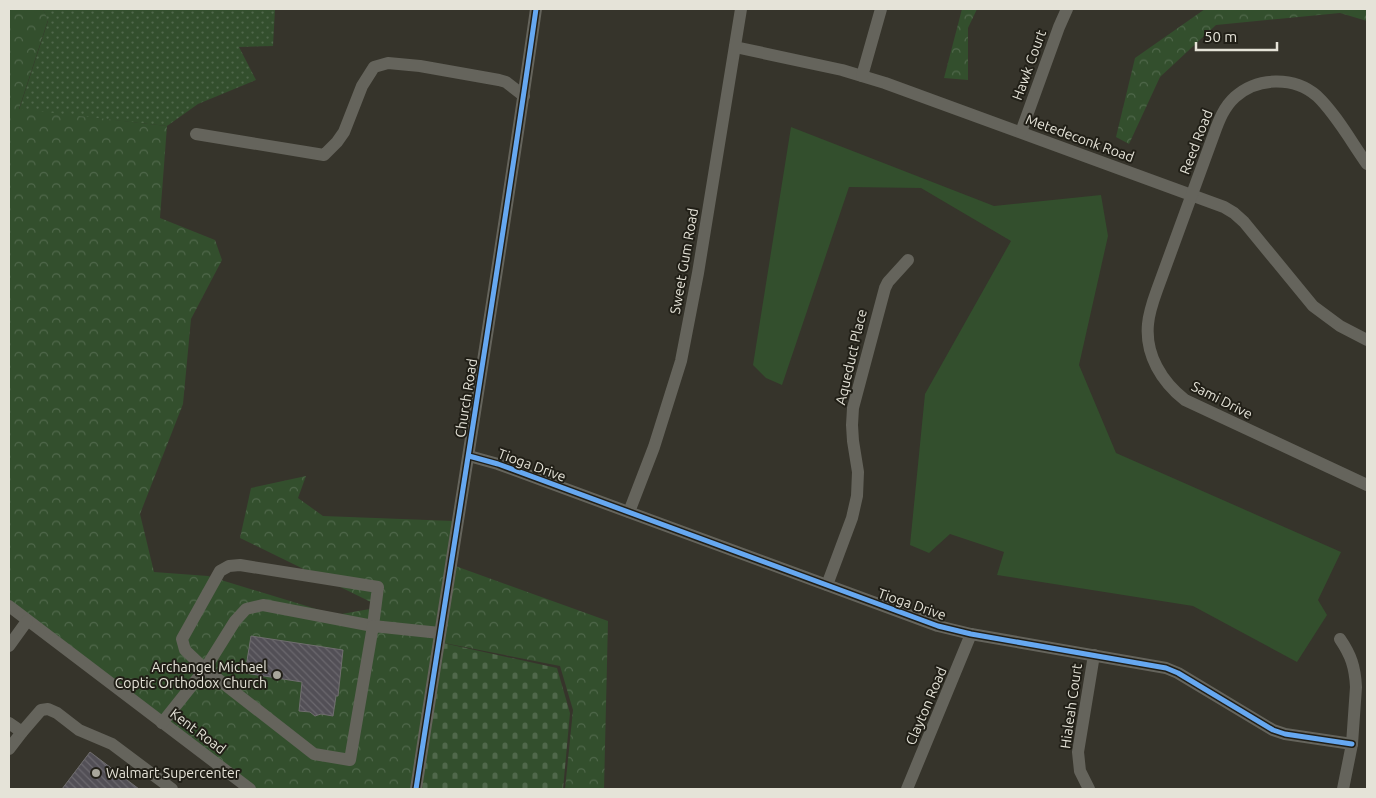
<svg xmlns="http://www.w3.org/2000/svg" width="1376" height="798" font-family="Ubuntu,sans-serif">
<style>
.grass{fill:url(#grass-dots)}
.forest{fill:url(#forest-crowns)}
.cemetery{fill:url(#cemetery-stones)}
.park{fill:#334f2d}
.building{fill:url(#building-back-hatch);stroke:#706e6f}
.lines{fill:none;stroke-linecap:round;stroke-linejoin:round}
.minor{stroke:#65645c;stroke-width:12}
.cycleway-casing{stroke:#211f17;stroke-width:8}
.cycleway{stroke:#66a8f1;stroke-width:5}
.poi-dot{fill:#a8a69b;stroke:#211f17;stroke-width:2}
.labels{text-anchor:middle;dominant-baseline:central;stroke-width:4;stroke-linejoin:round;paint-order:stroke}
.street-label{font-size:14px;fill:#e5e3d8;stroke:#211f17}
.poi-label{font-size:14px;fill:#e5e3d8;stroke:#211f17;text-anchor:end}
</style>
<defs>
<pattern id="grass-dots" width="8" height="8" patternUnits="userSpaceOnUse" patternTransform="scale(1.25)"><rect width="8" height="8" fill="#334f2d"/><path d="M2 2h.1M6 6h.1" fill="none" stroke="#50684b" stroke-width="1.8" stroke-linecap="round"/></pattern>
<pattern id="forest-crowns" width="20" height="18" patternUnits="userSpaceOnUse" patternTransform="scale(1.25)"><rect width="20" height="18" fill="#334f2d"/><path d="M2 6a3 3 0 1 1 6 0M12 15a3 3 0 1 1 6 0" fill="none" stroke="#50684b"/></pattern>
<pattern id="cemetery-stones" width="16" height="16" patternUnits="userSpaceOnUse" patternTransform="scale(1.25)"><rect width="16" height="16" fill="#334f2d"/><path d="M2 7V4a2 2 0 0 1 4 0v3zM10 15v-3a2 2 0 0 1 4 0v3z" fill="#50684b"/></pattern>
<pattern id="building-back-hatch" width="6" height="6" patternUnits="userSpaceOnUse" patternTransform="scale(1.25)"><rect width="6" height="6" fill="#524f56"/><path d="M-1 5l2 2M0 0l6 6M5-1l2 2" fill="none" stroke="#6b686e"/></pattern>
</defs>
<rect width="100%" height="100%" fill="#36342b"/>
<!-- grass -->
<polygon class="grass" points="43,9 275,9 273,46 239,47 256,80 198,104 167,126 19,110 48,21"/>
<!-- forest -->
<g class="forest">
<polygon points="9,9 43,9 48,20 19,109 167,126 160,218 215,240 222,260 191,319 183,404 140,514 154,572 208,576 336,615 381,607 240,538 251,488 306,476 298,498 323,516 454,521 447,563 608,621 604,789 565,789 573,710 560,666 434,641 413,789 247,789 9,604"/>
<polygon points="962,9 977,9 968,28 968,80 944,78"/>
<polygon points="1205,9 1367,9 1367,21 1340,13 1216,25 1160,77 1129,144 1116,137 1135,58"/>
</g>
<!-- cemetery -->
<polygon class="cemetery" points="443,643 557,668 570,713 563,789 421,789"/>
<!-- park -->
<polygon class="park" points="791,127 994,206 1101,195 1108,236 1079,365 1116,453 1341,552 1318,600 1327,615 1297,662 1193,606 997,575 1004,552 950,534 929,553 910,545 925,394 1011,241 921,188 849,187 782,385 766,378 753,365"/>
<!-- building -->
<g class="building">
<polygon points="251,636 343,650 338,696 336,696 333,716 321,714 315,716 310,712 299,711 302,682 245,673"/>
<polygon points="90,752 139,789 62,789"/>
</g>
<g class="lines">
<!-- minor -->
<g class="minor">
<polyline points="735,47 842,70 885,83 1224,207 1234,213 1244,222 1313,306 1340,326 1367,340"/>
<polyline points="862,76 881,9"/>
<polyline points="1021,132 1059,27 1067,9"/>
<polyline points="196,134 324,155 337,142 344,132 362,86 374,67 388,63 420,66 499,80 506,82 524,96"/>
<path d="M1367 164C1352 143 1336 114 1317 96 1294 76 1257 77 1235 97 1224 107 1219 120 1214 134L1157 290C1153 301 1149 312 1148 324 1145 355 1162 382 1185 400L1367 485"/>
<polyline points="469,456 498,464 938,626 971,634 1166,668 1178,673 1273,730 1285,734 1352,744"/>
<polyline points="629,512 654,447 681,361 698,273 741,9"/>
<polygon points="240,565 378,587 373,626 263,605 246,609 235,621 205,669 185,650 182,639 220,571 229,566"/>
<polyline points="827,585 852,518 857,496 858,472 853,441 852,425 853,408 885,288 888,282 908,260"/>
<polyline points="9,606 250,789"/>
<path d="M1340 639C1351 655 1355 667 1356 687L1352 744 1343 789"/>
<polyline points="9,646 27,621"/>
<polyline points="9,723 22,732 9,749"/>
<polyline points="162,723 205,669 314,754 350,760 373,626 440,633"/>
<polyline points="22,732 41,710 48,709 57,713 79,730 112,744 172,789"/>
<path d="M416 789C456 529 499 269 536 9"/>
<polyline points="907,789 971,634"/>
<polyline points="1089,789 1080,771 1078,752 1094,655"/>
</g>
<!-- cycleway casing -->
<g class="cycleway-casing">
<g id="cycleway">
<polyline points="469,456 498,464 938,626 971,634 1166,668 1178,673 1273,730 1285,734 1352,744"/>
<path d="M416 789C456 529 499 269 536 9"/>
</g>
</g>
<!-- cycleway -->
<use href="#cycleway" class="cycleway"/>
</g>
<!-- markers -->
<g class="poi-dot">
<circle cx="277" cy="675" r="5"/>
<circle cx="96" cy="773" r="5"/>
</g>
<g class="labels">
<!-- street labels -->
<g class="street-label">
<text transform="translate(1029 65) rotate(-70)">Hawk Court</text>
<text transform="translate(1080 138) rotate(20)">Metedeconk Road</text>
<text transform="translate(1196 142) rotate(-69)">Reed Road</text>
<text transform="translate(684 261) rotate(-80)">Sweet Gum Road</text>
<text transform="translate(851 357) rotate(-77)">Aqueduct Place</text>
<text transform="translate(466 398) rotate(-81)">Church Road</text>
<text transform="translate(1222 400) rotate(27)">Sami Drive</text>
<text transform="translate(532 465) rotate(20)">Tioga Drive</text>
<text transform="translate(912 604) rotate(19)">Tioga Drive</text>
<text transform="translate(926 706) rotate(-67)">Clayton Road</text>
<text transform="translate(1071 706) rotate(-82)">Hialeah Court</text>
<text transform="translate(198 731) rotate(37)">Kent Road</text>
</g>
<!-- poi labels -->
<g class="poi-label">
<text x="267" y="667">Archangel Michael<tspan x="267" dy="16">Coptic Orthodox Church</tspan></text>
<text x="106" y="773" text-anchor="start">Walmart Supercenter</text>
</g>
</g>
<!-- border -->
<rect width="1376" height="798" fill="none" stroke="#e5e3d8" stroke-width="20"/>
<!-- scale -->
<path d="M1196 42v8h81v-8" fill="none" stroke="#e5e3d8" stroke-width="2.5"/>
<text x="1204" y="42" font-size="15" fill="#e5e3d8" stroke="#211f17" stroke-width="4" paint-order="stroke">50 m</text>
</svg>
